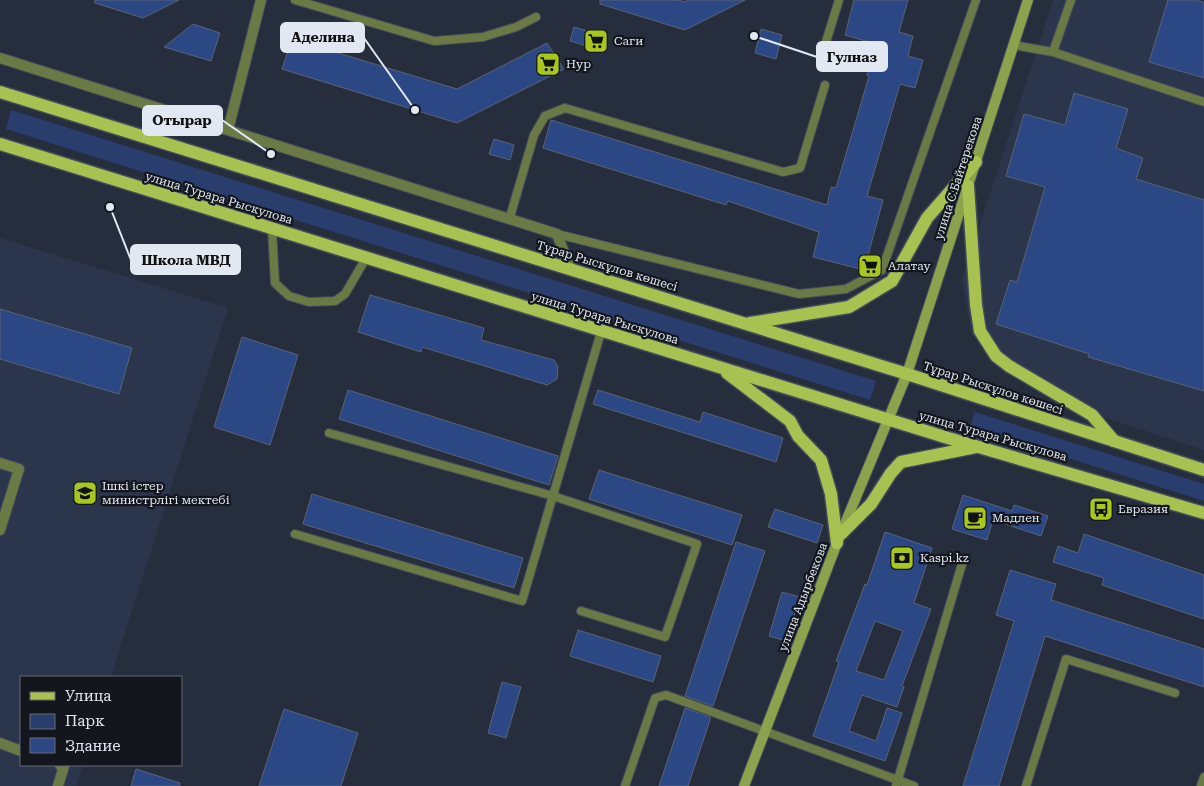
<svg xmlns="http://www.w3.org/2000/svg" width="1204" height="786" font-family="'Roboto Serif',serif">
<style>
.built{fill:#2b354b}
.green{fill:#293e6d}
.building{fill:#2b4784;stroke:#5a6375;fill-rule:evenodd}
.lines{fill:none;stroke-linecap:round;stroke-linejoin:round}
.service-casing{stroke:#444c5b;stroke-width:10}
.minor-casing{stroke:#444c5b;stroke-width:12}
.secondary-casing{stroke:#444c5b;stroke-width:12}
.primary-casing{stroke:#444c5b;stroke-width:15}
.service{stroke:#6b7945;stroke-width:8}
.minor{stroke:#6b7945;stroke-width:10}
.secondary{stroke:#8da24d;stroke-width:10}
.primary{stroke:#a8c251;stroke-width:12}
.labels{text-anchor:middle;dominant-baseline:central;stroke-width:4.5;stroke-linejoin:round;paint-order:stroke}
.poi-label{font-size:12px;fill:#e2e8f2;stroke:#13161d;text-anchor:start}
.street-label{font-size:12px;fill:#e2e8f2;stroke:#13161d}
.leader{fill:none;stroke:#e2e8f2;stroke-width:2}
.callout-dot{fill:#e2e8f2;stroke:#13161d;stroke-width:2}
.callout{fill:#e2e8f2;stroke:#e2e8f2;stroke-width:2}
.callout-label{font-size:14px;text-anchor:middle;font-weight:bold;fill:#111}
</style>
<rect width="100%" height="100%" fill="#262e3e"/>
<!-- built -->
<g class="built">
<polygon points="1053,0 1204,0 1204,450 1106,418 999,364 972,335 962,280"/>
<polygon points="0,238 228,308 111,677 21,677 21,765 83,765 77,786 0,786"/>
</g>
<!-- green -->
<g class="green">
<polygon points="11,110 876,381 870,400 6,129"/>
<polygon points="975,412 1204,484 1204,501 970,427"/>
</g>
<!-- building -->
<g class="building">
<polygon points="95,0 179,0 143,18 95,3"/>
<polygon points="600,0 678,0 684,2 689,0 745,0 685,30 600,4"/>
<polygon points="854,0 908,0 899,32 913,36 908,56 923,60 915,88 900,84 867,196 883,200 864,270 813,257 819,232 728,201 726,205 543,148 551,120 827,205 831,187 836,188 869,76 867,75 876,44 845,35"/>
<polygon points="1168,0 1196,0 1204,3 1204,78 1149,62"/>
<polygon points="193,24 220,33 211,61 164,47"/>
<polygon points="574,27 594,33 590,47 570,41"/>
<polygon points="761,29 782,35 776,59 755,53"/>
<polygon points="292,39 457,89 547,43 564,69 457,123 282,69"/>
<polygon points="1074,93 1128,109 1116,148 1143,158 1136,179 1204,200 1204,391 1088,357 1089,354 996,324 1010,280 1017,282 1045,187 1006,176 1024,114 1065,125"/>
<polygon points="494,139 514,145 510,160 489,154"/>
<polygon points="370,295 484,328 481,340 554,360 558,366 557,379 547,385 422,347 421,352 358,332"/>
<polygon points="0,309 132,348 119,394 0,359"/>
<polygon points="242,337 298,355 270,445 214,427"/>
<polygon points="348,390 558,456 549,485 339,419"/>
<polygon points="598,390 700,422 703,412 783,438 776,462 593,404"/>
<polygon points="599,470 742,515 732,545 589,499"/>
<polygon points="312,494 523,558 514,588 303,524"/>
<polygon points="963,495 1012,511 1014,505 1048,516 1041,536 993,520 987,540 952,529"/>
<polygon points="775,509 823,525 817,543 768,527"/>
<path d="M885 532 932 548 914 603 931 609 902 686 904 687 897 707 862 695 849 731 876 741 887 708 902 713 885 761 813 736 839 662 836 661 865 584 867 585ZM875 621 903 631 884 680 856 671Z"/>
<polygon points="1084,534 1204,575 1204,619 1102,585 1104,578 1053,562 1058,546 1078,553"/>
<polygon points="736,542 765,551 713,706 685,696"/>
<polygon points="1010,570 1056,584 1051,600 1204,649 1204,687 1045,636 999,786 963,786 1014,621 996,615"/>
<polygon points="782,592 800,597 786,641 769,636"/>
<polygon points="578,630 661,656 653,682 570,656"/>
<polygon points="502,682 521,687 506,738 488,733"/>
<polygon points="685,708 710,717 710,720 688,786 659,786"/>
<polygon points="284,709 358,733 341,786 259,786"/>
<polygon points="136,769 180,783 180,786 131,786"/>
</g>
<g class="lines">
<!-- service casing -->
<g class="service-casing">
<g id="service">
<polyline points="295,0 434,41 483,37 516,27 536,17"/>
<polyline points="825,45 839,0"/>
<polyline points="1013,45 1053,52 1204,102"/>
<polyline points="1053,52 1071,0"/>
<polyline points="510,217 534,135 545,116 565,108 783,172 800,168 825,85"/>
<polyline points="272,229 275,283 289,296 309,302 335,301 345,294 366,258"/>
<polyline points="557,234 799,294 846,289 882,270 976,0"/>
<polyline points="329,433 553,496 697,544 665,637 581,611"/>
<polyline points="295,534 522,601 601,332"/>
<polyline points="625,786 655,698 666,695 914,786"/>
<polyline points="896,786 962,564"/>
<polyline points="1026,786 1066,659 1175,693"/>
<polyline points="1201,786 1204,777"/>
</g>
</g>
<!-- minor casing -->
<g class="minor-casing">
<g id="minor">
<polyline points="0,58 557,234 571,270"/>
<polyline points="228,130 261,0"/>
<polyline points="0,463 19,469 0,530"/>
<polyline points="0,743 21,751"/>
<polyline points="58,786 64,766 60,765"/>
</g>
</g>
<!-- secondary casing -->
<g class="secondary-casing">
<polyline id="secondary" points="744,786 837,543 907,374 1028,0"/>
</g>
<!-- primary casing -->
<g class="primary-casing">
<g id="primary">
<polyline points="0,92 907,374 1204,470"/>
<polyline points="0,144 948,438 1204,513"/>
<polyline points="968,186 976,305 980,331 996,356 1009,366 1092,415 1114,441"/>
<polyline points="750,323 849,307 892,281 927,218 976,162"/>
<polyline points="727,373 790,421 798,436 821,460 831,494 837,543"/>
<polyline points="841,534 871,504 891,473 901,462 976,447"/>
</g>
</g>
<!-- service -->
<use href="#service" class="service"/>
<!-- minor -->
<use href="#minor" class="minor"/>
<!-- secondary -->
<use href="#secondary" class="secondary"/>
<!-- primary -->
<use href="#primary" class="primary"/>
</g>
<!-- icons -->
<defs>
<g id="supermarket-square" transform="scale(1.25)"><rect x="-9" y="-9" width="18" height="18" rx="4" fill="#a7c71e" stroke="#13161d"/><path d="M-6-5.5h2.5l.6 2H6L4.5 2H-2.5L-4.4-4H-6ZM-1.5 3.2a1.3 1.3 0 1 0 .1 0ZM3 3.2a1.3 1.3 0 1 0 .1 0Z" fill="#111"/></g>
<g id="school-square" transform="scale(1.25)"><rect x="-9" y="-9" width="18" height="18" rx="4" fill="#a7c71e" stroke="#13161d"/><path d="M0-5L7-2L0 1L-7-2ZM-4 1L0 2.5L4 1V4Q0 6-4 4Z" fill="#111"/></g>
<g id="bus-square" transform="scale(1.25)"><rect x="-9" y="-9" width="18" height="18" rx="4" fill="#a7c71e" stroke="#13161d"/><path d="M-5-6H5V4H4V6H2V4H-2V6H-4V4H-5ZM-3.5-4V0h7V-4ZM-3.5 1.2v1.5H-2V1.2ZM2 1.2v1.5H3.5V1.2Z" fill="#111"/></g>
<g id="cafe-square" transform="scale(1.25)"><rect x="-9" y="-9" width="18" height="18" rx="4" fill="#a7c71e" stroke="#13161d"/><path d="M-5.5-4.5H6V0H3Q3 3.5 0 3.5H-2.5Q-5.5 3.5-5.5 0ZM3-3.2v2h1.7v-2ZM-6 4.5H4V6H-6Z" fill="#111"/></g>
<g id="bank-square" transform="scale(1.25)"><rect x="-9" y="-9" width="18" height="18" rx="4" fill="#a7c71e" stroke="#13161d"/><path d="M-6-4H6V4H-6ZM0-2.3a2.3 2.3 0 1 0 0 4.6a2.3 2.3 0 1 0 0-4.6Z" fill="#111"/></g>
</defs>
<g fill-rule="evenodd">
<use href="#supermarket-square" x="596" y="41"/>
<use href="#supermarket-square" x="548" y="64"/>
<use href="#supermarket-square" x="870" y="266"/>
<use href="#school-square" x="85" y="493"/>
<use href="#bus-square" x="1101" y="509"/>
<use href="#cafe-square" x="975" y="518"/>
<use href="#bank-square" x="902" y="558"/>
</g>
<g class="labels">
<!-- poi labels -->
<g class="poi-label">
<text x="614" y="41">Саги</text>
<text x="566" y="64">Нур</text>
<text x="888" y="266">Алатау</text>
<text x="102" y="486">Ішкі істер<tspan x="102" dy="14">министрлігі мектебі</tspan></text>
<text x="1118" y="509">Евразия</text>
<text x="992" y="518">Мадлен</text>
<text x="920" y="558">Kaspi.kz</text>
</g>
<!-- street labels -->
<g class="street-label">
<text transform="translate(958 178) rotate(-72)">улица С.Байтерекова</text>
<text transform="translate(219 198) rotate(17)">улица Турара Рыскулова</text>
<text transform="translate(607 266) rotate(17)">Тұрар Рыскұлов көшесі</text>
<text transform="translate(605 318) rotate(17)">улица Турара Рыскулова</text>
<text transform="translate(993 388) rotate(18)">Тұрар Рыскұлов көшесі</text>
<text transform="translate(993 436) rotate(16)">улица Турара Рыскулова</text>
<text transform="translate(803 597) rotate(-69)">улица Адырбекова</text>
</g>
</g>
<!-- callouts -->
<path class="leader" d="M415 110L364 38M754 36L817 57M271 154L222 120M110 207L131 260"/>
<g class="callout-dot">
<circle cx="415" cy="110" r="5"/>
<circle cx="754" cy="36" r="5"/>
<circle cx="271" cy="154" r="5"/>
<circle cx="110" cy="207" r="5"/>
</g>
<g class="callout">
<rect x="281" y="23" width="83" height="29" rx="5"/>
<rect x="817" y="42" width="70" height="29" rx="5"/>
<rect x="143" y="106" width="79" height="29" rx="5"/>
<rect x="131" y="245" width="109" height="29" rx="5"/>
</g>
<g class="callout-label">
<text x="323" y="42">Аделина</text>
<text x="852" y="62">Гулназ</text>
<text x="182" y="125">Отырар</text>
<text x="186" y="265">Школа МВД</text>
</g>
<!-- legend -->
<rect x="20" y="676" width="162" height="90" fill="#13161d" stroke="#666a72"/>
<rect x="30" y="692" width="25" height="8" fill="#a8c251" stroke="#666a72"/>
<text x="65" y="701" font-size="15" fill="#e2e8f2">Улица</text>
<rect x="30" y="714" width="25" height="15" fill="#293e6d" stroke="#666a72"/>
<text x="65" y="726" font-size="15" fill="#e2e8f2">Парк</text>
<rect x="30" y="738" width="25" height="15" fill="#2b4784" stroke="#666a72"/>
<text x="65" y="751" font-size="15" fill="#e2e8f2">Здание</text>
</svg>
